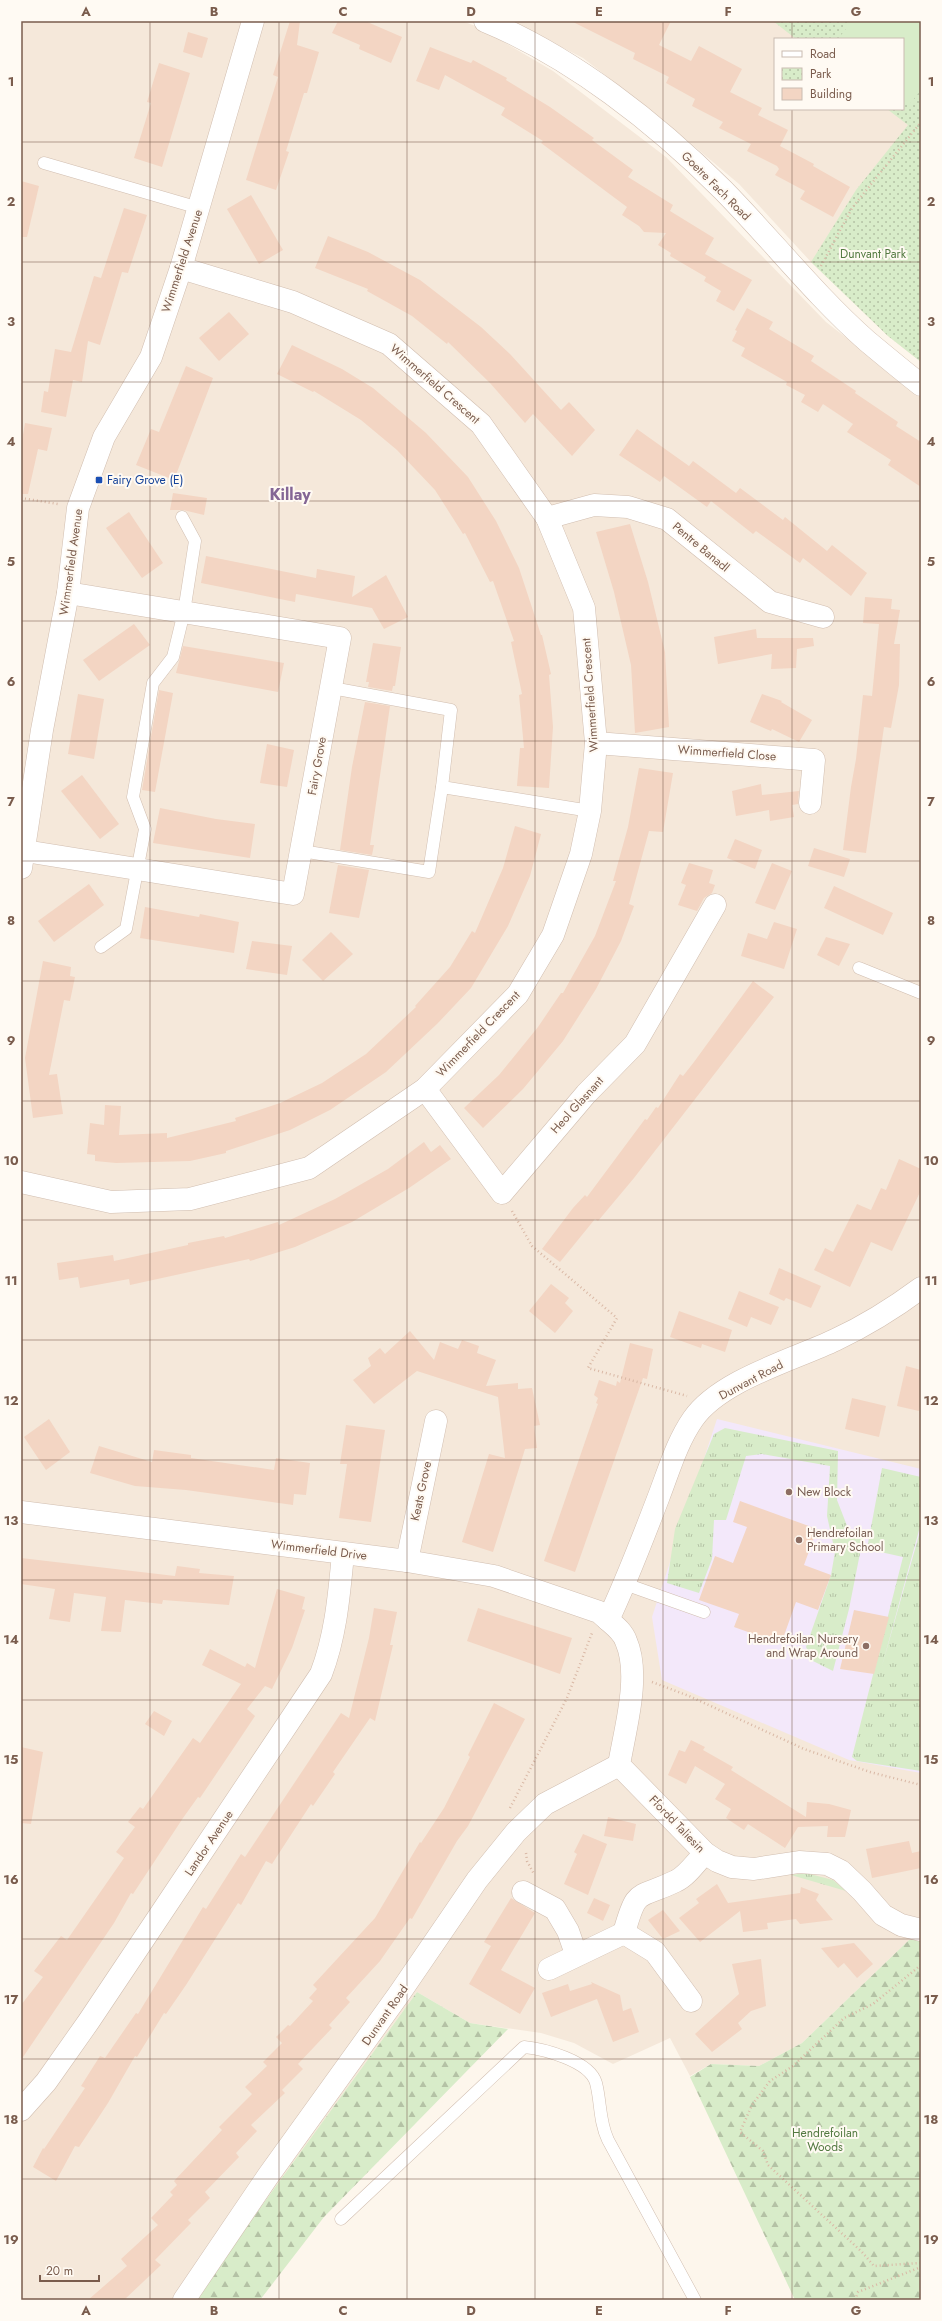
<svg xmlns="http://www.w3.org/2000/svg" width="942" height="2321" font-family="Jost,sans-serif">
<style>
.residential{fill:#f5e8da;fill-rule:evenodd}
.education{fill:#f3e8fa}
.grass{fill:url(#grass-tufts)}
.forest{fill:url(#forest-firs)}
.park{fill:url(#park-dots)}
.garden{fill:#d8ecc9}
.building{fill:#f3d5c3}
.lines{fill:none;stroke-linecap:round;stroke-linejoin:round}
.service-casing{stroke:#d1beb0;stroke-width:13}
.minor-casing{stroke:#d1beb0;stroke-width:23}
.tertiary-casing{stroke:#d1beb0;stroke-width:23}
.path{stroke:#d9b8a5;stroke-width:2.5;stroke-dasharray:1 3;stroke-linecap:butt}
.service{stroke:#fff;stroke-width:12}
.minor{stroke:#fff;stroke-width:22}
.tertiary{stroke:#fff;stroke-width:22}
.grid{fill:none;stroke:#7a5c4d;stroke-width:1;stroke-opacity:0.55}
.transit-dot{fill:#1a4fb4;stroke:#fffaf3;stroke-width:1.5}
.education-dot{fill:#8d6e63;stroke:#fffaf3;stroke-width:1.5}
.labels{text-anchor:middle;dominant-baseline:central;stroke-width:4;stroke-linejoin:round;paint-order:stroke}
.street-label{font-size:12px;fill:#7a5c4d;stroke:#fffaf3}
.park-label{font-size:12px;fill:#537a41;stroke:#fffaf3}
.transit-label{font-size:12px;fill:#164399;stroke:#fffaf3;text-anchor:start}
.education-label{font-size:12px;fill:#785e54;stroke:#fffaf3;text-anchor:start}
.district-label{font-size:16px;font-weight:bold;fill:#846695;stroke:#fffaf3}
.neatline{fill:none;stroke:#7a5c4d;stroke-width:1.5}
.grid-label{font-size:13px;text-anchor:middle;font-weight:bold;fill:#7a5c4d}
</style>
<defs>
<pattern id="grass-tufts" width="24" height="20" patternUnits="userSpaceOnUse"><rect width="24" height="20" fill="#d8ecc9"/><path d="M3 7l-1-3M5 7V3M7 7l1-3M15 17l-1-3M17 17v-4M19 17l1-3" fill="none" stroke="#b4c2a5"/></pattern>
<pattern id="forest-firs" width="22" height="20" patternUnits="userSpaceOnUse"><rect width="22" height="20" fill="#d8ecc9"/><path d="M5 1l3.5 6h-7zM16 11l3.5 6h-7z" fill="#b4c2a5"/></pattern>
<pattern id="park-dots" width="8" height="8" patternUnits="userSpaceOnUse"><rect width="8" height="8" fill="#d8ecc9"/><path d="M2 2h.1M6 6h.1" fill="none" stroke="#b4c2a5" stroke-width="1.8" stroke-linecap="round"/></pattern>
</defs>
<rect width="100%" height="100%" fill="#fdf6ec"/>
<!-- residential -->
<g class="residential">
<polygon points="21,21 462,21 478,27 553,71 666,157 826,322 921,396 921,1940 909,1940 802,2043 759,2066 711,2064 690,2076 670,2038 613,2064 574,2043 541,2033 470,2023 417,1992 193,2300 21,2300"/>
<path d="M510 21H921V362L888 336 811 262 739 184 663 120 583 58ZM775 39H903V109H775Z"/>
</g>
<!-- education -->
<polygon class="education" points="717,1419 921,1469 921,1773 849,1760 662,1680 652,1617"/>
<!-- grass -->
<g class="grass">
<polygon points="725,1428 838,1451 837,1500 851,1536 863,1538 849,1609 833,1671 813,1661 806,1647 831,1575 835,1552 827,1516 830,1466 762,1454 746,1456 726,1520 714,1520 712,1559 699,1593 667,1583 675,1529 714,1434"/>
<polygon points="882,1468 921,1477 921,1523 882,1666 921,1528 921,1771 857,1761 852,1757 903,1557 867,1549"/>
<polygon points="806,1873 833,1880 846,1891 791,1875"/>
</g>
<!-- forest -->
<g class="forest">
<polygon points="909,1940 921,1940 921,2300 795,2300 690,2077 711,2064 759,2066 802,2043"/>
<polygon points="417,1992 470,2023 508,2029 324,2217 260,2300 193,2300"/>
</g>
<!-- park -->
<polygon class="park" points="773,21 921,21 921,362 888,336 811,262 856,190 908,125 887,109 903,109 903,39 796,39"/>
<!-- garden -->
<polygon class="garden" points="852,21 921,21 921,90 909,105 903,100 903,39 838,39"/>
<!-- building -->
<g class="building">
<polygon points="290,21 300,21 297,45 319,52 307,93 304,93 286,151 289,152 276,190 246,180 278,77 273,75"/>
<polygon points="338,21 365,21 402,37 391,63 359,49 360,45 332,33"/>
<polygon points="571,21 671,21 659,45 691,61 699,46 742,69 730,92 762,108 758,115 788,130 780,146 814,164 813,166 850,187 833,217 800,199 805,191 775,175 779,169 777,166 747,151 751,144 719,128 723,122 692,106 695,99 666,83 669,77 633,59 635,53"/>
<polygon points="188,32 208,38 202,58 183,52"/>
<polygon points="430,47 471,63 473,60 507,78 506,80 550,107 594,138 592,140 633,170 628,177 673,205 670,211 714,238 705,254 752,280 734,311 716,301 721,291 704,281 706,277 670,256 671,253 658,245 666,233 644,232 639,226 622,215 627,207 541,143 543,141 501,115 505,108 445,75 439,90 416,81"/>
<polygon points="159,63 190,73 162,167 134,158 151,103 147,102"/>
<polygon points="21,181 39,186 27,237 21,237"/>
<polygon points="251,195 283,250 259,264 227,209"/>
<polygon points="124,208 147,215 128,273 122,272 100,345 88,341 82,382 73,380 66,417 41,412 44,391 48,392 55,349 71,352 94,276 101,278"/>
<polygon points="328,236 368,252 420,280 481,327 510,354 561,410 569,402 595,430 572,456 533,414 525,423 490,383 448,342 447,344 412,316 367,291 368,289 315,268"/>
<polygon points="747,308 773,322 769,329 814,356 811,361 856,391 855,393 898,422 896,426 921,442 921,487 888,465 891,460 847,432 853,424 823,404 818,412 801,402 805,395 786,385 787,382 741,356 745,348 732,341 737,331 735,330"/>
<polygon points="229,312 249,334 219,361 199,338"/>
<polygon points="292,345 342,369 373,388 426,433 468,477 496,521 519,568 541,635 542,635 551,674 549,675 553,727 549,788 517,786 520,748 524,748 519,695 522,694 511,642 514,641 493,581 490,582 465,533 463,534 435,490 397,450 361,420 314,391 313,392 277,374"/>
<polygon points="186,366 213,378 174,480 136,465 151,429 159,432"/>
<polygon points="25,423 52,428 47,451 38,449 28,494 21,494 21,446"/>
<polygon points="637,429 689,466 693,461 736,493 740,488 783,520 785,517 827,551 832,545 867,573 851,596 803,558 800,563 756,531 753,534 711,501 707,507 664,476 660,482 619,455"/>
<polygon points="173,493 207,498 204,515 183,510 170,510"/>
<polygon points="129,512 163,563 142,578 106,528"/>
<polygon points="630,524 648,582 665,652 669,727 635,733 631,665 614,592 596,532"/>
<polygon points="206,556 316,578 317,569 355,576 352,597 386,575 408,617 384,629 372,608 296,594 295,602 201,583"/>
<polygon points="865,597 892,599 891,609 900,610 894,644 900,644 899,685 891,728 884,727 866,853 843,850 851,787 856,759 863,695 872,696 879,624 863,623"/>
<polygon points="134,624 150,645 99,681 83,660"/>
<polygon points="756,629 757,638 813,638 814,646 797,649 796,668 771,669 772,654 718,664 714,637"/>
<polygon points="373,643 401,647 395,686 393,686 392,691 368,687 369,682 366,682"/>
<polygon points="183,646 284,663 278,692 176,673"/>
<polygon points="159,690 173,693 155,792 142,790"/>
<polygon points="78,694 104,699 94,759 68,754"/>
<polygon points="762,694 782,701 781,702 812,720 799,742 772,729 771,731 750,722"/>
<polygon points="365,702 390,706 370,845 374,845 372,855 340,850 352,767"/>
<polygon points="267,744 294,750 287,787 260,783"/>
<polygon points="639,768 673,773 663,832 649,831 629,904 634,906 621,941 596,989 563,1041 523,1089 483,1128 464,1108 499,1075 538,1027 561,993 563,993 595,936 616,881 613,881 628,827"/>
<polygon points="82,775 119,824 100,839 61,791"/>
<polygon points="761,784 762,795 799,791 798,804 792,805 794,817 770,821 769,810 736,816 732,791"/>
<polygon points="160,808 216,819 255,824 250,858 153,843"/>
<polygon points="515,826 541,834 530,876 508,926 471,988 438,1023 386,1072 330,1110 290,1130 226,1151 226,1153 190,1161 116,1163 95,1161 95,1155 87,1154 90,1123 104,1125 105,1105 121,1106 119,1135 167,1133 167,1138 236,1121 235,1118 280,1103 322,1083 366,1054 416,1007 415,1006 450,967 472,931 475,933 503,868"/>
<polygon points="735,839 762,850 755,869 727,858"/>
<polygon points="814,848 850,859 844,877 808,866"/>
<polygon points="689,863 713,870 709,883 715,885 712,893 704,898 697,911 678,905 686,885 681,883"/>
<polygon points="772,863 792,871 775,910 755,903"/>
<polygon points="338,865 369,870 359,918 329,913"/>
<polygon points="89,884 104,905 54,942 38,921"/>
<polygon points="834,886 893,913 883,935 824,908"/>
<polygon points="145,907 199,917 200,914 239,922 234,953 140,938"/>
<polygon points="774,922 797,929 784,969 741,956 748,933 767,939"/>
<polygon points="331,932 353,954 323,981 302,960"/>
<polygon points="826,937 850,944 839,966 817,955"/>
<polygon points="252,941 292,946 287,975 246,969"/>
<polygon points="43,961 71,967 70,976 75,977 70,1001 64,1000 49,1075 57,1074 63,1114 33,1118 25,1058"/>
<polygon points="753,981 774,997 634,1178 598,1221 595,1219 560,1262 542,1249 573,1208 585,1195 587,1197 645,1119 647,1120 656,1107 658,1108 680,1074 683,1076 694,1062"/>
<polygon points="424,1142 431,1152 440,1145 451,1159 409,1188 352,1222 295,1247 250,1261 249,1259 130,1285 129,1279 80,1288 78,1277 59,1280 57,1263 113,1255 114,1261 188,1245 188,1243 224,1236 225,1238 278,1222 279,1225 335,1199 388,1169"/>
<polygon points="899,1159 921,1169 921,1190 892,1251 871,1242 850,1287 814,1270 825,1248 833,1252 857,1204 871,1210 881,1188 886,1190"/>
<polygon points="779,1268 821,1286 811,1308 786,1298 784,1301 769,1294"/>
<polygon points="551,1284 569,1298 565,1303 573,1311 555,1333 529,1311"/>
<polygon points="739,1291 779,1307 771,1325 751,1317 747,1327 728,1319"/>
<polygon points="679,1311 732,1330 725,1352 702,1344 701,1348 670,1337"/>
<polygon points="410,1331 434,1360 440,1342 458,1349 462,1340 479,1346 477,1353 496,1360 486,1386 518,1383 518,1389 532,1388 540,1425 534,1426 537,1448 525,1449 493,1552 462,1542 489,1454 505,1458 498,1397 417,1371 374,1404 353,1380 371,1366 368,1358 380,1348 385,1354"/>
<polygon points="630,1343 653,1349 647,1379 643,1378 575,1572 544,1561 598,1404 596,1403 598,1398 594,1395 599,1380 616,1386 617,1381 620,1383"/>
<polygon points="906,1366 921,1370 921,1402 919,1411 897,1406"/>
<polygon points="852,1398 886,1406 879,1437 845,1429"/>
<polygon points="49,1419 70,1452 46,1470 24,1437"/>
<polygon points="346,1425 385,1430 371,1522 339,1518 347,1464 340,1464"/>
<polygon points="99,1446 152,1462 154,1450 191,1455 191,1458 274,1470 276,1458 310,1463 306,1495 294,1494 293,1505 186,1490 135,1486 90,1473"/>
<polygon points="740,1501 817,1529 804,1565 831,1575 818,1610 796,1602 781,1644 734,1627 739,1614 699,1600 715,1556 733,1563 747,1527 733,1522"/>
<polygon points="21,1558 175,1576 177,1566 200,1569 199,1573 234,1576 229,1605 163,1600 162,1604 125,1600 121,1632 101,1631 106,1597 74,1593 70,1622 49,1619 55,1589 21,1584"/>
<polygon points="277,1589 305,1597 302,1609 305,1610 292,1648 272,1689 265,1686 247,1709 255,1716 235,1746 200,1798 198,1797 183,1818 133,1894 131,1893 114,1923 21,2060 21,2005 43,1977 34,1971 61,1936 67,1940 124,1858 116,1852 135,1827 128,1822 140,1807 143,1809 193,1738 200,1743 241,1684 202,1665 210,1649 245,1667 247,1663 255,1668"/>
<polygon points="374,1608 397,1612 390,1645 393,1645 375,1721 370,1718 333,1772 335,1774 313,1806 311,1804 272,1864 266,1861 241,1905 238,1903 186,1985 166,2014 164,2013 137,2057 135,2056 108,2103 79,2147 75,2146 56,2181 33,2167 43,2148 44,2149 85,2088 81,2086 100,2056 105,2058 136,2013 138,2014 203,1907 206,1909 241,1854 245,1857 341,1713 349,1718 369,1638"/>
<polygon points="478,1608 572,1638 560,1674 467,1641"/>
<polygon points="854,1610 889,1617 874,1674 840,1669"/>
<polygon points="494,1703 525,1719 468,1826 457,1841 412,1919 410,1918 380,1961 346,1998 350,2002 329,2025 332,2028 298,2064 303,2069 282,2090 285,2093 251,2125 257,2131 236,2153 239,2157 205,2192 210,2198 188,2220 191,2223 155,2260 161,2265 124,2300 88,2300 127,2266 121,2259 158,2225 151,2218 173,2195 170,2192 177,2185 174,2181 222,2130 219,2127 252,2094 245,2087 267,2066 263,2062 282,2043 276,2037 288,2025 290,2026 313,2001 309,1998 317,1989 313,1985 375,1918 420,1842 421,1843 444,1808 470,1757 468,1755"/>
<polygon points="154,1711 172,1721 164,1736 145,1724"/>
<polygon points="691,1740 705,1747 703,1750 733,1767 731,1770 806,1817 807,1802 829,1804 851,1810 845,1837 827,1837 828,1826 798,1827 785,1848 748,1824 744,1830 726,1818 731,1809 715,1799 725,1784 695,1766 686,1784 668,1775 679,1750 685,1752"/>
<polygon points="21,1747 43,1752 31,1824 21,1823"/>
<polygon points="608,1817 636,1824 633,1841 604,1836"/>
<polygon points="583,1834 607,1844 588,1895 564,1884 577,1854 574,1852"/>
<polygon points="909,1841 912,1853 921,1851 921,1868 872,1878 866,1849"/>
<polygon points="717,1884 728,1903 800,1893 801,1887 819,1894 816,1900 833,1920 800,1924 796,1919 767,1923 768,1929 743,1932 740,1911 700,1942 679,1918 699,1903 696,1899"/>
<polygon points="511,1898 535,1913 501,1970 535,1988 520,2014 469,1984 491,1946 484,1942"/>
<polygon points="594,1898 610,1905 603,1921 587,1913"/>
<polygon points="663,1910 680,1931 663,1939 648,1920"/>
<polygon points="854,1943 873,1964 857,1978 844,1963 838,1968 821,1948"/>
<polygon points="761,1959 766,2006 751,2011 738,2023 742,2029 712,2052 695,2034 739,1994 732,1964"/>
<polygon points="591,1982 620,1995 623,2011 631,2008 639,2032 613,2042 597,1999 551,2017 542,1993 568,1984 570,1991 592,1984"/>
</g>
<g class="lines">
<!-- service casing -->
<g class="service-casing">
<g id="service">
<polyline points="44,163 199,208"/>
<polyline points="332,688 451,710 442,787 590,811"/>
<polyline points="302,851 429,872 442,787"/>
<polyline points="101,947 126,929 145,829 133,797 153,683 173,657 184,612 195,541 182,517"/>
<polyline points="859,968 921,993"/>
<polyline points="625,1584 704,1612"/>
<path d="M341 2219 524 2047C544 2049 590 2061 596 2083 601 2102 599 2121 608 2140L695 2300"/>
</g>
</g>
<!-- minor casing -->
<g class="minor-casing">
<g id="minor">
<polyline points="547,518 594,505 628,507 667,519 770,602 823,617"/>
<polyline points="596,743 814,760 810,803"/>
<polyline points="25,851 293,894 340,638 68,593"/>
<polyline points="21,868 42,730 68,593 78,508 104,437 151,357 181,268 253,21"/>
<polyline points="425,1089 502,1193 586,1094 635,1044 715,905"/>
<polyline points="21,1182 111,1202 190,1199 309,1168 425,1089 518,994 553,935 581,854 590,811 596,743 584,608 547,518 481,424 389,344 293,302 181,268"/>
<polyline points="407,1561 436,1421"/>
<path d="M608 1620C615 1626 623 1632 626 1641 641 1675 625 1729 619 1765L705 1853 717 1861 732 1867 754 1869 799 1862 827 1864 841 1871 862 1891 883 1915 901 1925 921 1930"/>
<polyline points="523,1892 555,1909 568,1931 576,1954"/>
<polyline points="549,1969 624,1933"/>
<path d="M691 2001 655 1952 624 1933C637 1886 637 1900 676 1881 687 1876 697 1861 705 1853"/>
<path d="M21 2110 46 2082 89 2021 321 1674C336 1635 339 1595 343 1554"/>
<polyline points="184,2300 268,2176 399,1994 477,1880 516,1832 545,1804 619,1765"/>
</g>
</g>
<!-- tertiary casing -->
<g class="tertiary-casing">
<g id="tertiary">
<path d="M485 21C572 57 656 123 723 190 772 240 815 295 867 341 885 356 903 371 921 385"/>
<path d="M21 1512 407 1561 494 1576 599 1612 608 1620C627 1580 643 1538 659 1496 669 1470 677 1442 693 1419 720 1380 793 1360 835 1340 865 1326 894 1308 921 1288"/>
</g>
</g>
<!-- path -->
<g class="path">
<polyline points="821,266 852,208 921,122"/>
<polyline points="21,498 58,504"/>
<polyline points="512,1211 532,1246 617,1318 588,1368 687,1396"/>
<polyline points="652,1682 689,1696 804,1749 870,1772 921,1785"/>
<polyline points="510,1808 567,1698 592,1633"/>
<polyline points="526,1853 527,1861 534,1874"/>
<polyline points="921,1965 873,2004 844,2018 793,2066 770,2081 752,2105 740,2132 763,2151 768,2165 862,2252 874,2266 921,2263"/>
<polyline points="855,2300 858,2292 921,2267"/>
</g>
<!-- service -->
<use href="#service" class="service"/>
<!-- minor -->
<use href="#minor" class="minor"/>
<!-- tertiary -->
<use href="#tertiary" class="tertiary"/>
</g>
<!-- grid -->
<path class="grid" d="M150 21V2300M279 21V2300M407 21V2300M535 21V2300M663 21V2300M792 21V39M792 109V2300M21 142H921M21 262H921M21 382H921M21 501H921M21 621H921M21 741H921M21 861H921M21 981H921M21 1101H921M21 1220H921M21 1340H921M21 1460H921M21 1580H921M21 1700H921M21 1820H921M21 1939H921M21 2059H921M21 2179H921"/>
<!-- markers -->
<rect class="transit-dot" x="95" y="476" width="8" height="8" rx="2"/>
<g class="education-dot">
<circle cx="789" cy="1492" r="4"/>
<circle cx="799" cy="1540" r="4"/>
<circle cx="866" cy="1646" r="4"/>
</g>
<g class="labels">
<!-- street labels -->
<g class="street-label">
<text transform="translate(716 186) rotate(45)">Goetre Fach Road</text>
<text transform="translate(182 261) rotate(-72)">Wimmerfield Avenue</text>
<text transform="translate(435 384) rotate(41)">Wimmerfield Crescent</text>
<text transform="translate(701 547) rotate(40)">Pentre Banadl</text>
<text transform="translate(71 562) rotate(-82)">Wimmerfield Avenue</text>
<text transform="translate(590 695) rotate(-94)">Wimmerfield Crescent</text>
<text transform="translate(727 753) rotate(4)">Wimmerfield Close</text>
<text transform="translate(317 766) rotate(-80)">Fairy Grove</text>
<text transform="translate(478 1034) rotate(-46)">Wimmerfield Crescent</text>
<text transform="translate(577 1105) rotate(-48)">Heol Glasnant</text>
<text transform="translate(751 1380) rotate(-28)">Dunvant Road</text>
<text transform="translate(421 1491) rotate(-78)">Keats Grove</text>
<text transform="translate(319 1550) rotate(7)">Wimmerfield Drive</text>
<text transform="translate(677 1824) rotate(46)">Ffordd Taliesin</text>
<text transform="translate(209 1843) rotate(-56)">Landor Avenue</text>
<text transform="translate(385 2015) rotate(-55)">Dunvant Road</text>
</g>
<!-- park labels -->
<g class="park-label">
<text x="873" y="254">Dunvant Park</text>
<text x="825" y="2133">Hendrefoilan<tspan x="825" dy="14">Woods</tspan></text>
</g>
<!-- transit labels -->
<g class="transit-label">
<text x="107" y="480">Fairy Grove (E)</text>
</g>
<!-- education labels -->
<g class="education-label">
<text x="797" y="1492">New Block</text>
<text x="807" y="1533">Hendrefoilan<tspan x="807" dy="14">Primary School</tspan></text>
<text x="858" y="1639" text-anchor="end">Hendrefoilan Nursery<tspan x="858" dy="14">and Wrap Around</tspan></text>
</g>
<!-- district labels -->
<g class="district-label">
<text x="290" y="494">Killay</text>
</g>
</g>
<!-- border -->
<rect width="942" height="2321" fill="none" stroke="#fffaf3" stroke-width="44"/>
<!-- legend -->
<rect x="774" y="38" width="130" height="72" fill="#fffaf3" stroke="#cabbb1"/>
<rect x="782" y="51" width="20" height="6" fill="#ffffff" stroke="#cabbb1"/>
<text x="810" y="58" font-size="12" fill="#7a5c4d">Road</text>
<rect x="782" y="68" width="20" height="12" fill="url(#park-dots)" stroke="#cabbb1"/>
<text x="810" y="78" font-size="12" fill="#7a5c4d">Park</text>
<rect x="782" y="88" width="20" height="12" fill="#f3d5c3" stroke="#cabbb1"/>
<text x="810" y="98" font-size="12" fill="#7a5c4d">Building</text>
<!-- scale -->
<path d="M40 2275v6h59v-6" fill="none" stroke="#7a5c4d" stroke-width="2"/>
<text x="46" y="2275" font-size="12" fill="#7a5c4d" stroke="#fffaf3" stroke-width="3" paint-order="stroke">20 m</text>
<rect x="22" y="22" width="898" height="2277" class="neatline"/>
<g class="grid-label">
<text x="86" y="16">A</text>
<text x="214" y="16">B</text>
<text x="343" y="16">C</text>
<text x="471" y="16">D</text>
<text x="599" y="16">E</text>
<text x="728" y="16">F</text>
<text x="856" y="16">G</text>
<text x="11" y="86">1</text>
<text x="931" y="86">1</text>
<text x="11" y="206">2</text>
<text x="931" y="206">2</text>
<text x="11" y="326">3</text>
<text x="931" y="326">3</text>
<text x="11" y="446">4</text>
<text x="931" y="446">4</text>
<text x="11" y="566">5</text>
<text x="931" y="566">5</text>
<text x="11" y="686">6</text>
<text x="931" y="686">6</text>
<text x="11" y="806">7</text>
<text x="931" y="806">7</text>
<text x="11" y="925">8</text>
<text x="931" y="925">8</text>
<text x="11" y="1045">9</text>
<text x="931" y="1045">9</text>
<text x="11" y="1165">10</text>
<text x="931" y="1165">10</text>
<text x="11" y="1285">11</text>
<text x="931" y="1285">11</text>
<text x="11" y="1405">12</text>
<text x="931" y="1405">12</text>
<text x="11" y="1525">13</text>
<text x="931" y="1525">13</text>
<text x="11" y="1644">14</text>
<text x="931" y="1644">14</text>
<text x="11" y="1764">15</text>
<text x="931" y="1764">15</text>
<text x="11" y="1884">16</text>
<text x="931" y="1884">16</text>
<text x="11" y="2004">17</text>
<text x="931" y="2004">17</text>
<text x="11" y="2124">18</text>
<text x="931" y="2124">18</text>
<text x="11" y="2244">19</text>
<text x="931" y="2244">19</text>
<text x="86" y="2315">A</text>
<text x="214" y="2315">B</text>
<text x="343" y="2315">C</text>
<text x="471" y="2315">D</text>
<text x="599" y="2315">E</text>
<text x="728" y="2315">F</text>
<text x="856" y="2315">G</text>
</g>
</svg>
